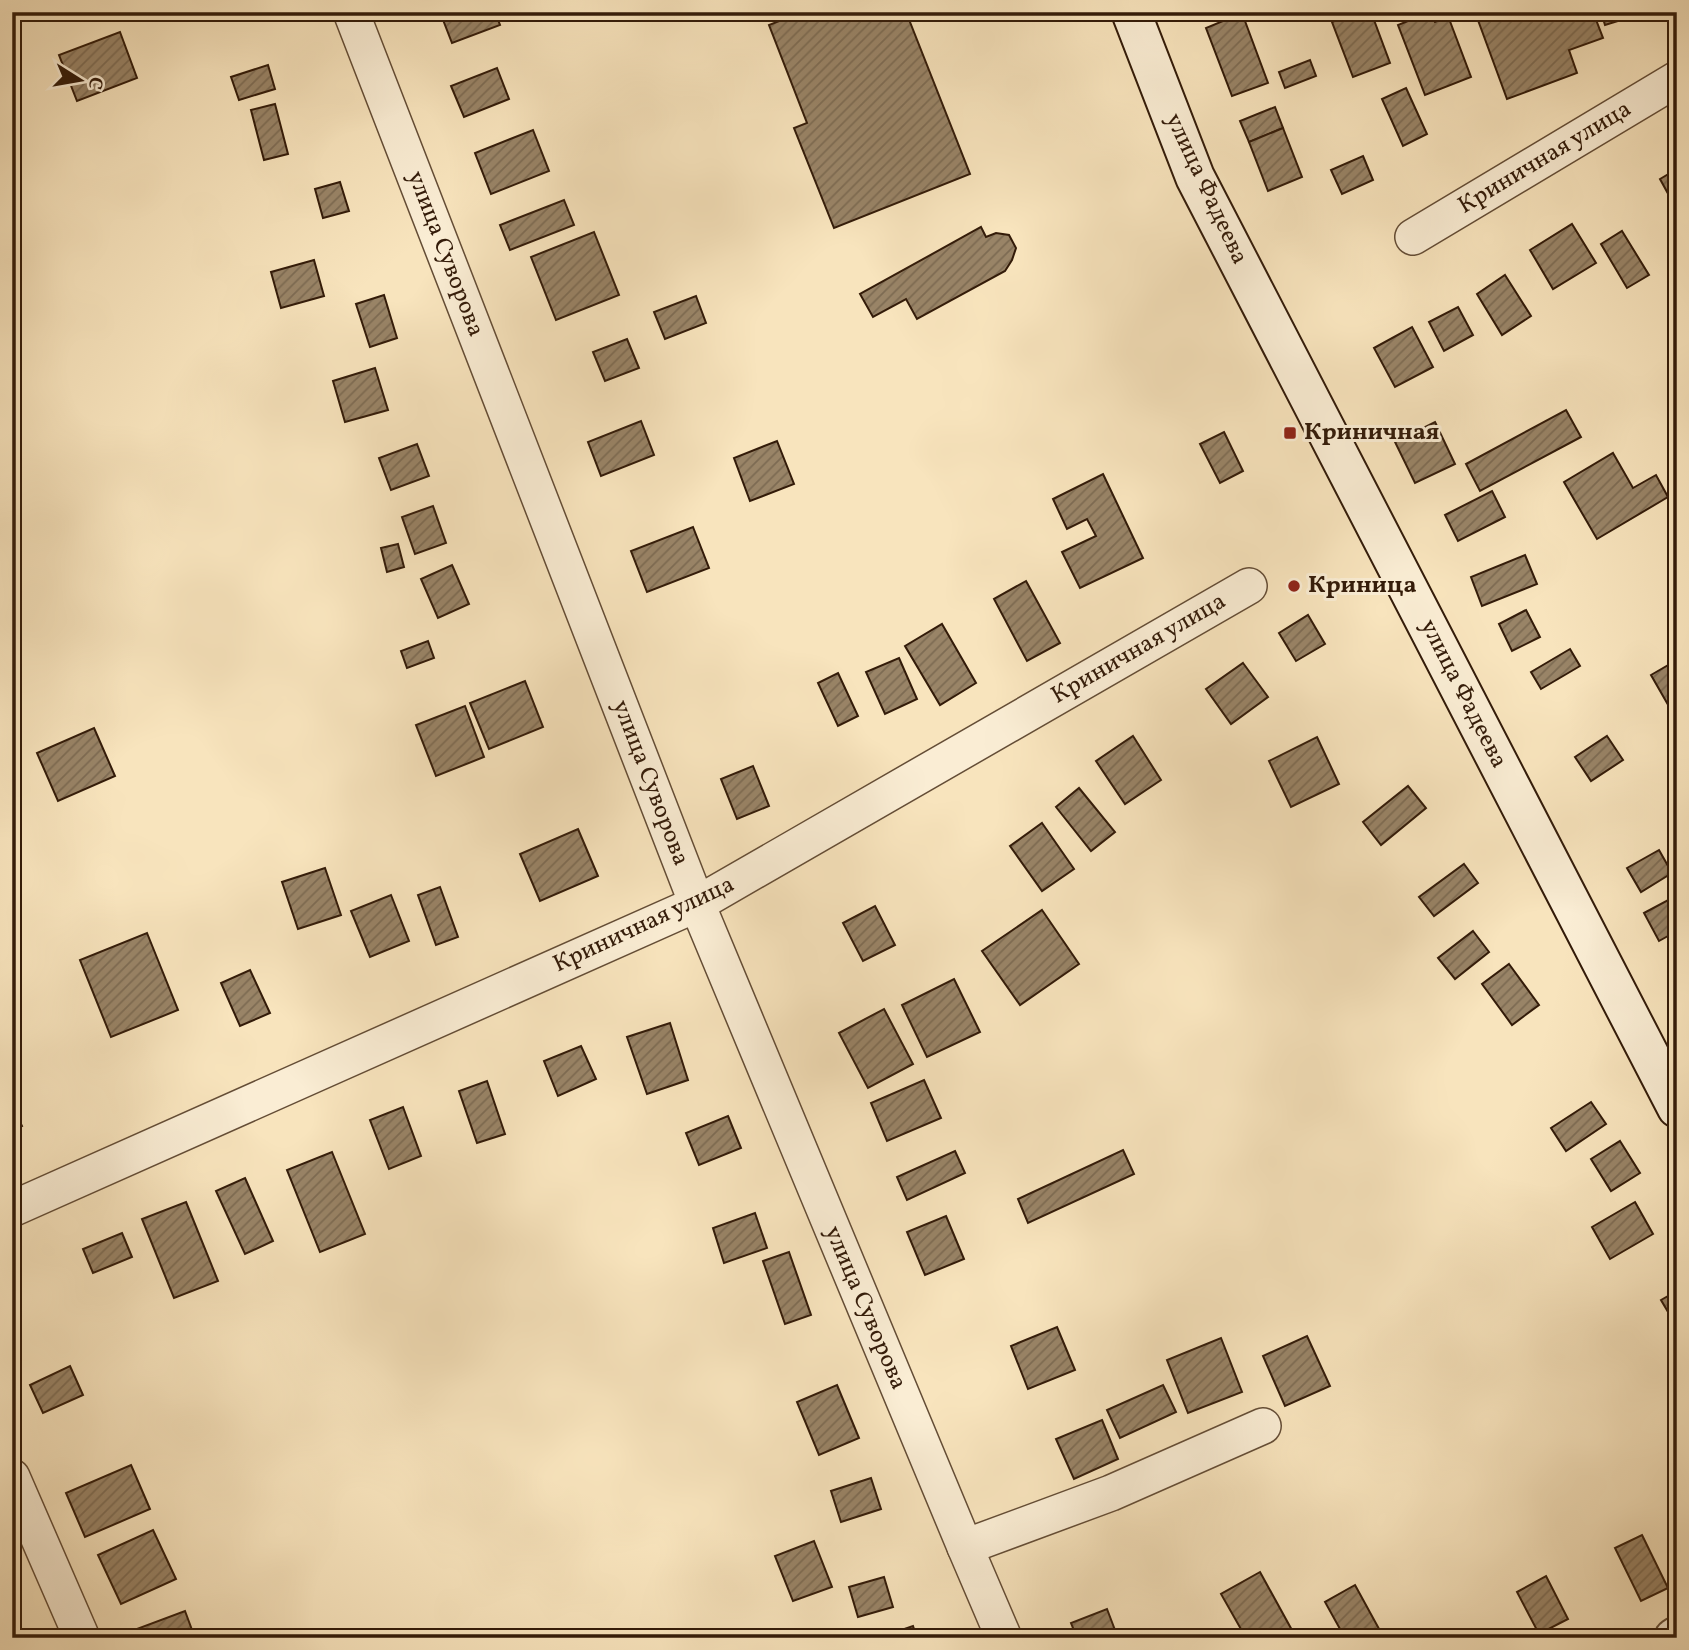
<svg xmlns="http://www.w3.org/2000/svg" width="1689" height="1650" font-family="Vollkorn,serif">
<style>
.building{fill:url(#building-hatch);stroke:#331b09;stroke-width:2}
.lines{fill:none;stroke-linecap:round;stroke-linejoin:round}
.minor-casing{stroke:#644d36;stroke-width:38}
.tertiary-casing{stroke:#644d36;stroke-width:42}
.secondary-casing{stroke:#331b09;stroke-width:42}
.minor{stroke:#faedd4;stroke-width:35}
.tertiary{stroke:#faedd4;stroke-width:38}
.secondary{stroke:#faedd4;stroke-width:38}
.poi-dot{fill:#8f2418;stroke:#faedd4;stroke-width:2.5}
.labels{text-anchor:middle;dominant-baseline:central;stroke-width:6;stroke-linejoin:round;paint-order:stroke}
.street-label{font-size:24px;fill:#331b09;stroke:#faedd4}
.poi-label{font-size:24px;font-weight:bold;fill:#331b09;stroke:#faedd4;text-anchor:start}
</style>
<defs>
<pattern id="building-hatch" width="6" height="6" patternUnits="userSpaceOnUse" patternTransform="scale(1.75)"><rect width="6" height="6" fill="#998467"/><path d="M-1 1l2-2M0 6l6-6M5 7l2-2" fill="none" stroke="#7d6b53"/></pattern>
</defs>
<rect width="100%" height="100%" fill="#f8e4bd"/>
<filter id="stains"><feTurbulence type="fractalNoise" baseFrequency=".00286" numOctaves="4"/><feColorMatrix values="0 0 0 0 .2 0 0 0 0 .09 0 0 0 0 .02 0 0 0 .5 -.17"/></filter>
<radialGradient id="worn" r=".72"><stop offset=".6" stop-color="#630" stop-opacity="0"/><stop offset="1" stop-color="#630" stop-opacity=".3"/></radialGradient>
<!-- building -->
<g class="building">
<polygon points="440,12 495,12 500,25 452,43"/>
<polygon points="802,12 906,12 970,174 834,228 794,128 807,123 769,25"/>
<polygon points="1357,12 1371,12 1390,63 1353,77 1332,22"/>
<polygon points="1430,12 1435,22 1448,16 1471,77 1425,95 1398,25"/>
<polygon points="1475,12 1593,12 1603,38 1569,50 1577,73 1507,99"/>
<polygon points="1601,12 1636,12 1637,15 1605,25"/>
<polygon points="1242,13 1268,83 1232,96 1206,28"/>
<polygon points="120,32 137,78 77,101 59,55"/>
<polygon points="1310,60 1316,76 1285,88 1279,72"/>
<polygon points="268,65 275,89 239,100 231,77"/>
<polygon points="497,68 509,99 464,117 451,86"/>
<polygon points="1406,88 1427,134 1403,146 1382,99"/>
<polygon points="275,104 288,154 264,160 251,110"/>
<polygon points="1275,107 1283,128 1249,142 1240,121"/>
<polygon points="1283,128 1302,177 1268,191 1249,142"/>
<polygon points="533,130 549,171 491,194 475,153"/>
<polygon points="1363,156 1373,180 1342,194 1331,170"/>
<polygon points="1677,169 1677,210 1660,179"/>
<polygon points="340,182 349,211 323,218 315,189"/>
<polygon points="564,200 574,225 510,250 500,225"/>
<polygon points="1572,224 1596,263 1553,289 1530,250"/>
<polygon points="981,227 986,237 996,233 1009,235 1016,248 1012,260 1005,271 917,319 906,299 873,317 860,294"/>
<polygon points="1622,231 1649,275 1627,288 1601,244"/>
<polygon points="594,232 619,295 556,320 531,257"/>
<polygon points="314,260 324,296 281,308 271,272"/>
<polygon points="1505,275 1531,316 1502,335 1477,294"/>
<polygon points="384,295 397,338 370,347 356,304"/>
<polygon points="696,296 706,323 665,339 654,312"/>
<polygon points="1458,307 1473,335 1444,351 1429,322"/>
<polygon points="1412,327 1433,367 1395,387 1374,348"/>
<polygon points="627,339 639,368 605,381 593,352"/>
<polygon points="375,368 388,410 345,422 333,381"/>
<polygon points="1566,410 1581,437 1480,491 1466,464"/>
<polygon points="641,421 654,455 601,476 588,442"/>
<polygon points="1435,422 1455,464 1415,483 1395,442"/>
<polygon points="1224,432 1243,471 1220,483 1200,444"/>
<polygon points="777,441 794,484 750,501 734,458"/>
<polygon points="417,444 429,476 391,490 379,458"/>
<polygon points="1613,453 1633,488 1656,475 1668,497 1597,539 1564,482"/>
<polygon points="1103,474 1143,558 1080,588 1062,552 1096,536 1087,519 1067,529 1053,499"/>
<polygon points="1492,491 1505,517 1458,541 1445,515"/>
<polygon points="433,506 446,543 415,554 402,517"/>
<polygon points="693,527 709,568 647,592 631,551"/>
<polygon points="398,544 404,567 387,572 381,548"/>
<polygon points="1525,555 1537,584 1482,606 1471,577"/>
<polygon points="452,565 469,604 438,618 421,579"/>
<polygon points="1026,581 1060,643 1027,661 994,599"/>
<polygon points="1526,610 1540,637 1512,651 1499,624"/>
<polygon points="1308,615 1325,644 1296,661 1279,633"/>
<polygon points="942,624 976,683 940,705 905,646"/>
<polygon points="428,641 434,658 407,668 401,651"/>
<polygon points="1570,649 1580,666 1541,689 1531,672"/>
<polygon points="899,658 917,699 885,714 866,672"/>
<polygon points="1677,660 1677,707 1671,710 1651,675"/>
<polygon points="1243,663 1268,697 1231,724 1206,689"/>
<polygon points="838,673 858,716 838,726 818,683"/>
<polygon points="525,681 543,727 489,749 470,703"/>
<polygon points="465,706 484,757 436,776 416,725"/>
<polygon points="94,728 115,776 58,801 37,753"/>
<polygon points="1133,736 1161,780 1125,804 1096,761"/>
<polygon points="1607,736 1623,760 1591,781 1575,757"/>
<polygon points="1317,737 1339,784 1291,807 1269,761"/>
<polygon points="753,766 769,806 737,819 721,779"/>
<polygon points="1408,786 1426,808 1381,845 1363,822"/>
<polygon points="1079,788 1115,832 1091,851 1056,807"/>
<polygon points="1042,823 1074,869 1042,891 1010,846"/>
<polygon points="578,829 598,876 540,901 520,854"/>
<polygon points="1659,850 1672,873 1641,892 1627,868"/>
<polygon points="1464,864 1478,883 1434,916 1419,897"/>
<polygon points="325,868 341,915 298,929 282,882"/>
<polygon points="440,887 458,937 436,945 418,895"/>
<polygon points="391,895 409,941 370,957 351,911"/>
<polygon points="1670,899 1677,911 1677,931 1659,941 1644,913"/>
<polygon points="875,906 895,945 863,961 843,923"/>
<polygon points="1042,910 1079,964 1020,1005 982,951"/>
<polygon points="1473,931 1489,952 1455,979 1438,958"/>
<polygon points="147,933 178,1010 111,1037 80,960"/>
<polygon points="1509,964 1539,1005 1512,1025 1482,984"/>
<polygon points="250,970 270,1013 240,1026 221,983"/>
<polygon points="954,979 980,1032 927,1057 902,1005"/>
<polygon points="884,1009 913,1064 868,1088 839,1033"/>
<polygon points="670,1023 688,1080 647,1094 627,1037"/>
<polygon points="581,1046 596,1079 558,1096 544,1061"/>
<polygon points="924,1080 941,1118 887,1141 871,1103"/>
<polygon points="487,1081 505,1134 477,1143 459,1091"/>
<polygon points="1591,1102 1606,1124 1566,1151 1551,1128"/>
<polygon points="12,1106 22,1126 12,1131"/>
<polygon points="403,1107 421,1156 389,1169 370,1120"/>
<polygon points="728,1116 741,1148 699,1165 686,1133"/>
<polygon points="1620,1141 1640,1173 1611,1191 1591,1159"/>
<polygon points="1123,1150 1134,1174 1028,1223 1018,1199"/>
<polygon points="955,1151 965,1173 907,1200 897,1177"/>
<polygon points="332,1152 365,1234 320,1252 287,1170"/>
<polygon points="245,1178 273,1241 245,1254 216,1191"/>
<polygon points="186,1202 218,1281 174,1298 142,1219"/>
<polygon points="1635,1202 1653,1234 1610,1259 1592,1227"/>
<polygon points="755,1213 767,1248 724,1263 713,1228"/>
<polygon points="946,1216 964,1259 925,1275 907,1232"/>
<polygon points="122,1233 132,1257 93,1273 83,1249"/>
<polygon points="789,1252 811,1315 785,1324 763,1261"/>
<polygon points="1677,1291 1677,1327 1661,1300"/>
<polygon points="1057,1327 1075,1370 1028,1389 1011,1346"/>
<polygon points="1307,1336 1330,1386 1285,1406 1263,1356"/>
<polygon points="1221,1338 1242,1392 1188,1413 1167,1360"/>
<polygon points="70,1366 83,1395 43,1413 30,1385"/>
<polygon points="837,1385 859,1438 819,1455 797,1402"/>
<polygon points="1163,1385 1176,1412 1120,1438 1107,1410"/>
<polygon points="1102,1420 1118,1459 1074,1479 1056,1439"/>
<polygon points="131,1465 150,1509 85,1537 66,1493"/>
<polygon points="871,1478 881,1509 841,1522 831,1491"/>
<polygon points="153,1530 176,1579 121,1604 98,1555"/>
<polygon points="1642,1535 1668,1588 1641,1601 1615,1548"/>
<polygon points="814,1541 832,1587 793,1601 775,1556"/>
<polygon points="1260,1572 1293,1632 1283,1638 1246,1638 1221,1594"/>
<polygon points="1546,1576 1568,1619 1539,1634 1517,1592"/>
<polygon points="884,1577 893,1607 858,1617 849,1587"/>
<polygon points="1355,1585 1384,1638 1345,1638 1325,1602"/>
<polygon points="1107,1609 1118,1638 1077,1638 1071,1623"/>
<polygon points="185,1611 195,1638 137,1638 134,1630"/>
<polygon points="913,1626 917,1638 878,1638"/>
</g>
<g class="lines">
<!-- minor casing -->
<g class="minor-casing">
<g id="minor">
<polyline points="351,12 697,904 965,1547 1004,1638"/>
<polyline points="1413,237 1677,79"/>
<polyline points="12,1209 697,904 1249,586"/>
<polyline points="12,1477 82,1638"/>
<polyline points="965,1547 1111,1493 1263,1426"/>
</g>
</g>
<!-- tertiary casing -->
<g class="tertiary-casing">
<polyline id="tertiary" points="1674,1638 1677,1636"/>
</g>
<!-- secondary casing -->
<g class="secondary-casing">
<polyline id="secondary" points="1131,12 1195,177 1677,1108"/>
</g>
<!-- minor -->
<use href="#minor" class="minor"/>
<!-- tertiary -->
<use href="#tertiary" class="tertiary"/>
<!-- secondary -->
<use href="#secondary" class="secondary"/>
</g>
<!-- markers -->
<g class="poi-dot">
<rect x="1283" y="426" width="14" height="14" rx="3.5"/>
<circle cx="1294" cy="586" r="7"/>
</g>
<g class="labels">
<!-- street labels -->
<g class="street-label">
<text transform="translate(1545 158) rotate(-31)">Криничная улица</text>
<text transform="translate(1206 189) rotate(65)">улица Фадеева</text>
<text transform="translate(445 254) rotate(69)">улица Суворова</text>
<text transform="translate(1139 649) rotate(-30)">Криничная улица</text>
<text transform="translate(1463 694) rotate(63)">улица Фадеева</text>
<text transform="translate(650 783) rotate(69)">улица Суворова</text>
<text transform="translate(644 925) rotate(-25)">Криничная улица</text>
<text transform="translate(865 1308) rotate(67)">улица Суворова</text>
</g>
<!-- poi labels -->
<g class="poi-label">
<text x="1304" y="433">Криничная</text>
<text x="1308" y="586">Криница</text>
</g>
</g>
<!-- margin -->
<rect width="1689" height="1650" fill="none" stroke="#f8e4bd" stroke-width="42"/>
<rect x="14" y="14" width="1661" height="1622" fill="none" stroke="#331b09" stroke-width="3.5"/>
<rect x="21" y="21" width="1647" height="1608" fill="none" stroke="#331b09" stroke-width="2"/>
<!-- north arrow -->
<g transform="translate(80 80) rotate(101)" stroke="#faedd4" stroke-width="5" paint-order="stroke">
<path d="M0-5L12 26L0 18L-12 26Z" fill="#331b09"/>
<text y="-10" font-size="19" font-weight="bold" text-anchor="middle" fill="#331b09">С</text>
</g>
<rect width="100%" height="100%" filter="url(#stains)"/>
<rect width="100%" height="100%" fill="url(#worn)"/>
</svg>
